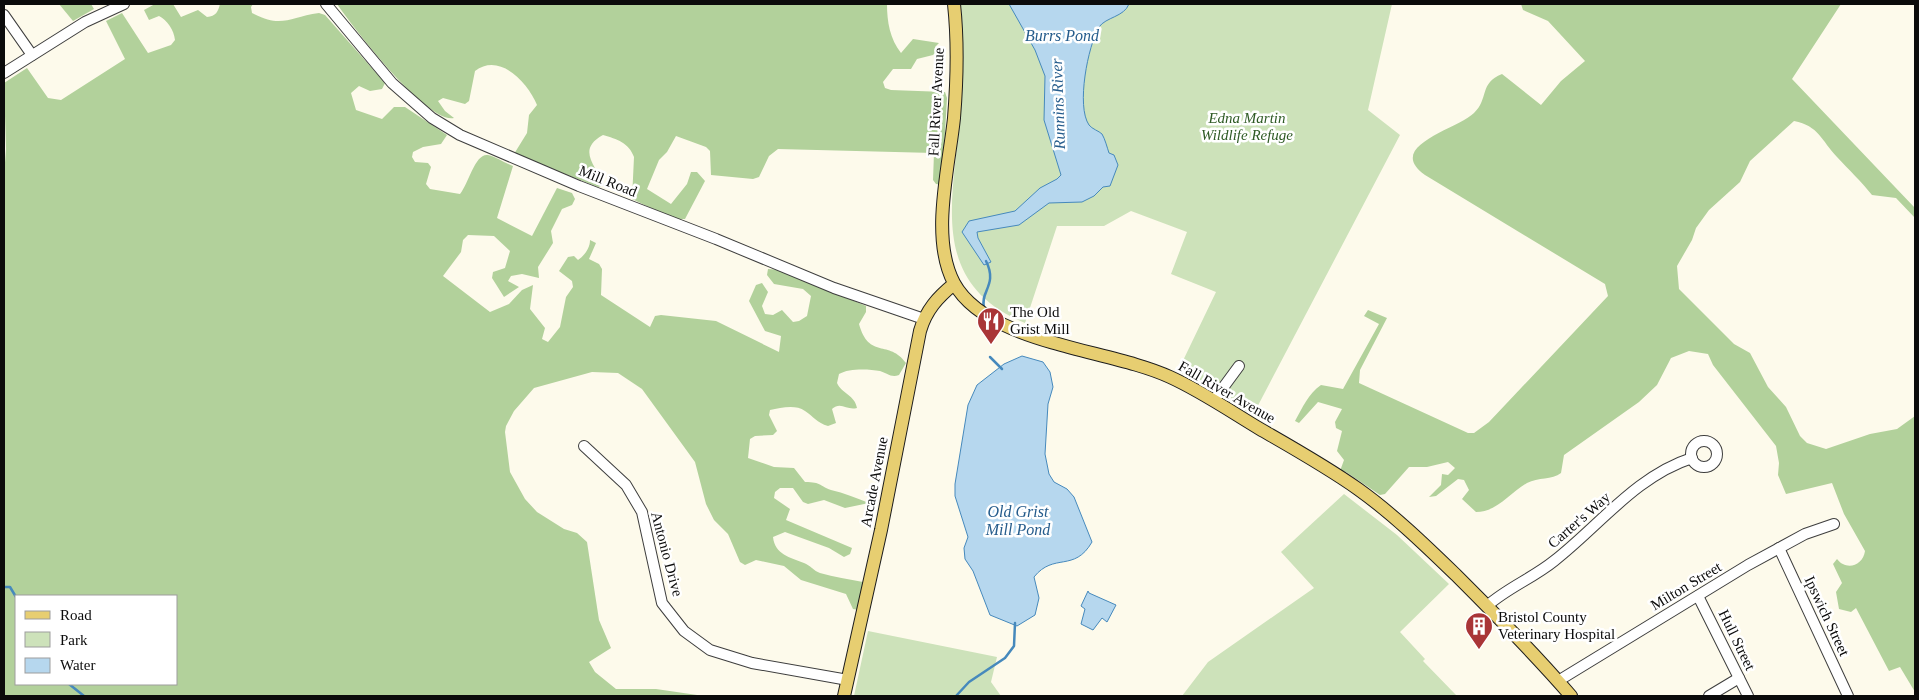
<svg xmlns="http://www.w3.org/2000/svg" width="1919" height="700" font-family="'Times New Roman',serif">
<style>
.green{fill:#cde2ba}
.forest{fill:#b2d19b;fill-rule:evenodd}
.water{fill:#b6d7ee;stroke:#4689bc}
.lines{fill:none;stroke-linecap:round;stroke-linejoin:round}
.stream{stroke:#4689bc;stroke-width:2.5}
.minor-casing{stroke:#3e3e3e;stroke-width:12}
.major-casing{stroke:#1c1c1c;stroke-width:14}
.minor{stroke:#fff;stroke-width:10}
.major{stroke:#e7ce71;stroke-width:12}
.labels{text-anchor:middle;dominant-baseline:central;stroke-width:5;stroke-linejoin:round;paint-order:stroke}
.street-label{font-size:15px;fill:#0b0b0b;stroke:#fff}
.park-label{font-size:15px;font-style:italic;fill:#2e5a24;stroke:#fff}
.poi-label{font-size:15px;fill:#0b0b0b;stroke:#fff;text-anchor:start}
.water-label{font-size:16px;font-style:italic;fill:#255c8c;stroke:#fff}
</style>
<rect width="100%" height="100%" fill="#fdfaeb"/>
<!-- green -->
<g class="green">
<path d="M961 4H1392L1368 110 1400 135 1253 415 1178 371 1216 292 1171 274 1187 232 1131 211 1104 226H1057L1025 323C928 283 953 201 960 117 963 79 963 42 961 4Z"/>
<polygon points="1344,494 1397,535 1449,584 1400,632 1425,659 1423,661 1457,696 1182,696 1208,662 1314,588 1281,552"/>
<polygon points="868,631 997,657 991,682 1001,696 854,696"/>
</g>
<!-- forest -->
<g class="forest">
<polygon points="59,4 91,4 94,9 73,21"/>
<path d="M155 4H173L181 17 198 10 207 17C216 16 218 12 220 4H253L251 7 252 13C282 29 289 17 319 13L325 15 385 83 382 89 370 91 359 86 351 93 356 110 382 119 394 107H405L447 135 441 144 423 147 413 152 412 157 415 162 428 163 431 167 426 184 430 189 460 194C469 183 475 153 488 155 496 157 505 163 513 166L497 218 532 236 557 188 572 193 575 199 572 205 562 209 551 231 553 243 538 267 539 278 522 274 511 276 508 281 519 287 504 297 492 278 493 272 505 268 510 251 494 236 468 235 463 240 461 252 443 276 490 312 509 304 522 290 533 285 530 309 545 328 542 339 548 342 560 327 566 297 573 287 572 281 559 271 568 257 574 256 578 260C585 255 590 248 590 240L596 243 589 259 599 264 602 269 601 295 650 327 655 316 661 315 716 321 779 352 781 336 765 331 749 301 756 285 762 283 768 292 762 306 765 314 773 315 782 310 793 322 799 321 807 316 811 296 803 289 774 284 767 275 768 269 781 270 866 306V312L859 324C869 360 889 339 906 363L899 375C891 378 887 373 880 371 869 369 849 368 839 374L837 383C842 394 855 395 857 408 847 411 841 401 832 409L836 423 828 426C817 423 813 416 805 411 795 404 781 408 770 410L769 415 777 431 773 435 755 436 750 439 748 458 774 467 794 468 805 482C822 482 819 486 831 490 844 493 856 498 869 503L845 508 824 500 808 504 803 502 793 488H780L775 492 774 498 790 509 786 520 852 548 850 554 844 557 829 548 785 532 773 537C775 555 790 557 804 563 810 565 814 571 820 573 834 577 849 579 863 582L859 610 853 609 846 594 801 580 784 566 756 560 745 565 740 562 728 534 714 520 706 504 695 462 642 389 618 373 592 372 534 388 514 411 506 426 505 432 510 472 525 499 537 512 564 529 577 533 587 542 599 620 611 648 589 662 595 672 616 689H656L704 696H4V176L6 149 4 83 27 68 48 98 61 100 125 59 106 21 122 13 148 53 171 45 175 40C174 30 167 20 159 16L149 20 144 10ZM16 596H176V684H16Z"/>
<path d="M337 4H887C887 22 890 39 901 53L913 39 939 43 935 47 937 51 933 55 917 59 911 69H893L883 82 885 88 891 90 945 92 947 98 942 185 936 184 933 180 934 153 778 149 769 156 759 177 753 179 711 175 710 151 706 147 676 136 667 152 659 160 647 189 671 204 687 184 691 172H697L705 181 685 219H674L632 199 634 157C629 143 617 139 603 135 576 150 596 165 604 185L598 187 514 154 527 133 529 115 537 105C528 83 500 52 475 71L469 101 465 104 443 98 438 101 445 111 454 118C427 124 352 26 337 4Z"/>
<path d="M1521 4H1841L1792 79 1915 208V218L1896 198 1872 195C1861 181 1849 170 1837 157 1821 140 1819 126 1794 121L1750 161 1740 182 1709 210 1696 228 1692 240 1677 266 1679 289 1734 344 1750 353 1768 387 1786 407 1800 436 1807 443 1826 449 1870 434 1897 429 1915 416V692L1900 667 1889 671 1856 608 1851 612 1839 609 1836 592 1842 583 1833 564 1837 559C1846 571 1863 566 1865 551L1844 514 1832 483 1786 494 1778 475 1779 463 1776 446 1713 365 1708 354 1689 351 1671 358 1657 385 1639 402 1564 455 1561 473C1552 480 1538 477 1527 483 1510 493 1497 512 1476 512L1462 499 1469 490 1464 480 1458 479 1436 496 1429 497 1441 485 1442 474 1448 475 1455 468 1448 462 1427 467H1409L1385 494 1380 495 1346 472 1340 471 1344 460 1337 451 1342 431 1336 428 1335 422 1342 409 1318 402 1299 423 1295 421C1303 407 1308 394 1321 385L1343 389 1379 324 1364 316 1368 310 1387 318 1360 370 1359 383 1468 433H1474L1489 422 1608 296 1605 284 1425 175C1384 146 1458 129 1474 113 1489 99 1479 83 1502 74L1541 105 1561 81 1585 61 1548 21 1523 10Z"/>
</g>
<!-- water -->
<g class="water">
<path d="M1009 4H1129C1124 17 1106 17 1099 27 1088 46 1076 106 1089 125 1092 129 1099 131 1102 134 1105 139 1107 147 1109 153L1114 155 1118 165 1110 186 1103 187 1094 196 1082 202 1049 203 1019 225 977 232 978 238 991 262 984 265 962 232 969 221 1015 211 1040 188 1057 179 1061 175 1044 120 1045 76 1035 50Z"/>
<path d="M1022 356 1043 362 1050 372 1053 387 1048 404 1045 454 1049 474 1054 482 1067 489 1074 497 1092 542C1074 573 1054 552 1034 577L1039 598 1035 615 1017 626 990 615 973 571 965 559 964 548 968 537 955 496V484L968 405 977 385 1004 364Z"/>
<polygon points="1088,591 1089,593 1116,605 1107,622 1102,618 1093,630 1081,624 1085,609 1081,606"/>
</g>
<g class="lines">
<!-- stream -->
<g class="stream">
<path d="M984 307C980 291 998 285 986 261"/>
<polyline points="990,357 1002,369"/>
<polyline points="4,587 10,587 16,597"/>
<polyline points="69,684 84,696"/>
<polyline points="956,696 969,682 1005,658 1014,646 1015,623"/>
</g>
<!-- minor casing -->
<g class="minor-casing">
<g id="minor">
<polyline points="326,4 392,83 432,118 460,135 579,186 716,239 834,288 924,319"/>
<polyline points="4,15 32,55"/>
<polyline points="4,73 85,22 124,4"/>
<polyline points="1214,400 1239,366"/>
<circle cx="1704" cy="454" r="13"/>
<polyline points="584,446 626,485 642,512 662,603 684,631 710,650 752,663 848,680"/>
<polyline points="1779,548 1848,696"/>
<polyline points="1698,596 1748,696"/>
<path d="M1487 606C1507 588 1533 578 1554 561 1599 526 1636 476 1692 458"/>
<polyline points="1558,681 1748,565 1805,534 1834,524"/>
<polyline points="1709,696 1739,678"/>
</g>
</g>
<!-- major casing -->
<g class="major-casing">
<g id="major">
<path d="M954 4C958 41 957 81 954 118 949 167 930 238 954 283 987 344 1110 349 1170 377 1201 391 1230 411 1260 429 1293 448 1327 467 1358 489 1393 514 1425 545 1456 575 1495 614 1535 654 1571 696"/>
<path d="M844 696 881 530 920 331C926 310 938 297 954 284"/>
</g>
</g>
<!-- minor -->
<use href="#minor" class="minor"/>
<!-- major -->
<use href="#major" class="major"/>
</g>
<!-- icons -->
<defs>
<g id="restaurant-pin" transform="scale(1.4375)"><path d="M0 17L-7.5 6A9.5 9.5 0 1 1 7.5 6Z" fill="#a93537" stroke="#fff"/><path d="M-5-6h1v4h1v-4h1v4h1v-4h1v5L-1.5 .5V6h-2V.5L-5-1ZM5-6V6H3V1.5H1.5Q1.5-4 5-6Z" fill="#fff"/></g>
<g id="building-pin" transform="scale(1.4375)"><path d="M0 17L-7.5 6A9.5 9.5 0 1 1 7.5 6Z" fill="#a93537" stroke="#fff"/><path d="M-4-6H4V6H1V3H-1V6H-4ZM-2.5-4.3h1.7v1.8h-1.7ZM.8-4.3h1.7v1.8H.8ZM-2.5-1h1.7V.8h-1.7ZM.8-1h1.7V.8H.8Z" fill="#fff"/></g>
</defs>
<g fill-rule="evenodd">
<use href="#restaurant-pin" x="991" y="321"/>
<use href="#building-pin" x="1479" y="626"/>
</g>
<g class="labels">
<!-- street labels -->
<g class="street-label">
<text transform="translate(936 102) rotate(-87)">Fall River Avenue</text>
<text transform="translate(608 181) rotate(22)">Mill Road</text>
<text transform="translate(1227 392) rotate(30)">Fall River Avenue</text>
<text transform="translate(874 482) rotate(-79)">Arcade Avenue</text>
<text transform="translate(1579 520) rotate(-41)">Carter's Way</text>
<text transform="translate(667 554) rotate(75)">Antonio Drive</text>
<text transform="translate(1686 586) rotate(-31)">Milton Street</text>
<text transform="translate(1827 616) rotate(65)">Ipswich Street</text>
<text transform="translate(1737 640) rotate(64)">Hull Street</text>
</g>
<!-- park labels -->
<g class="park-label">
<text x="1247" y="118">Edna Martin<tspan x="1247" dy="17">Wildlife Refuge</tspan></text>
</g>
<!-- poi labels -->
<g class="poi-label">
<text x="1010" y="312">The Old<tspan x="1010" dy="17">Grist Mill</tspan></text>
<text x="1498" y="617">Bristol County<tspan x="1498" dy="17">Veterinary Hospital</tspan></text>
</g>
<!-- water labels -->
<g class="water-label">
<text x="1062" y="35">Burrs Pond</text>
<text transform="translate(1058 104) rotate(-92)">Runnins River</text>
<text x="1018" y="511">Old Grist<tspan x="1018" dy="18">Mill Pond</tspan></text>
</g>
</g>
<!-- border -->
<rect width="1919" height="700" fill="none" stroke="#0b0b0b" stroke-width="10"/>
<!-- legend -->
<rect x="15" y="595" width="162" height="90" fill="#ffffff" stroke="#9d9d9d"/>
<rect x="25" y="611" width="25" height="8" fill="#e7ce71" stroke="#9d9d9d"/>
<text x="60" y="620" font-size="15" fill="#0b0b0b">Road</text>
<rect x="25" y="632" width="25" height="15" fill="#cde2ba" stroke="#9d9d9d"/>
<text x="60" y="645" font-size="15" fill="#0b0b0b">Park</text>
<rect x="25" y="658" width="25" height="15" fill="#b6d7ee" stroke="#9d9d9d"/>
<text x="60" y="670" font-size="15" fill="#0b0b0b">Water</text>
</svg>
